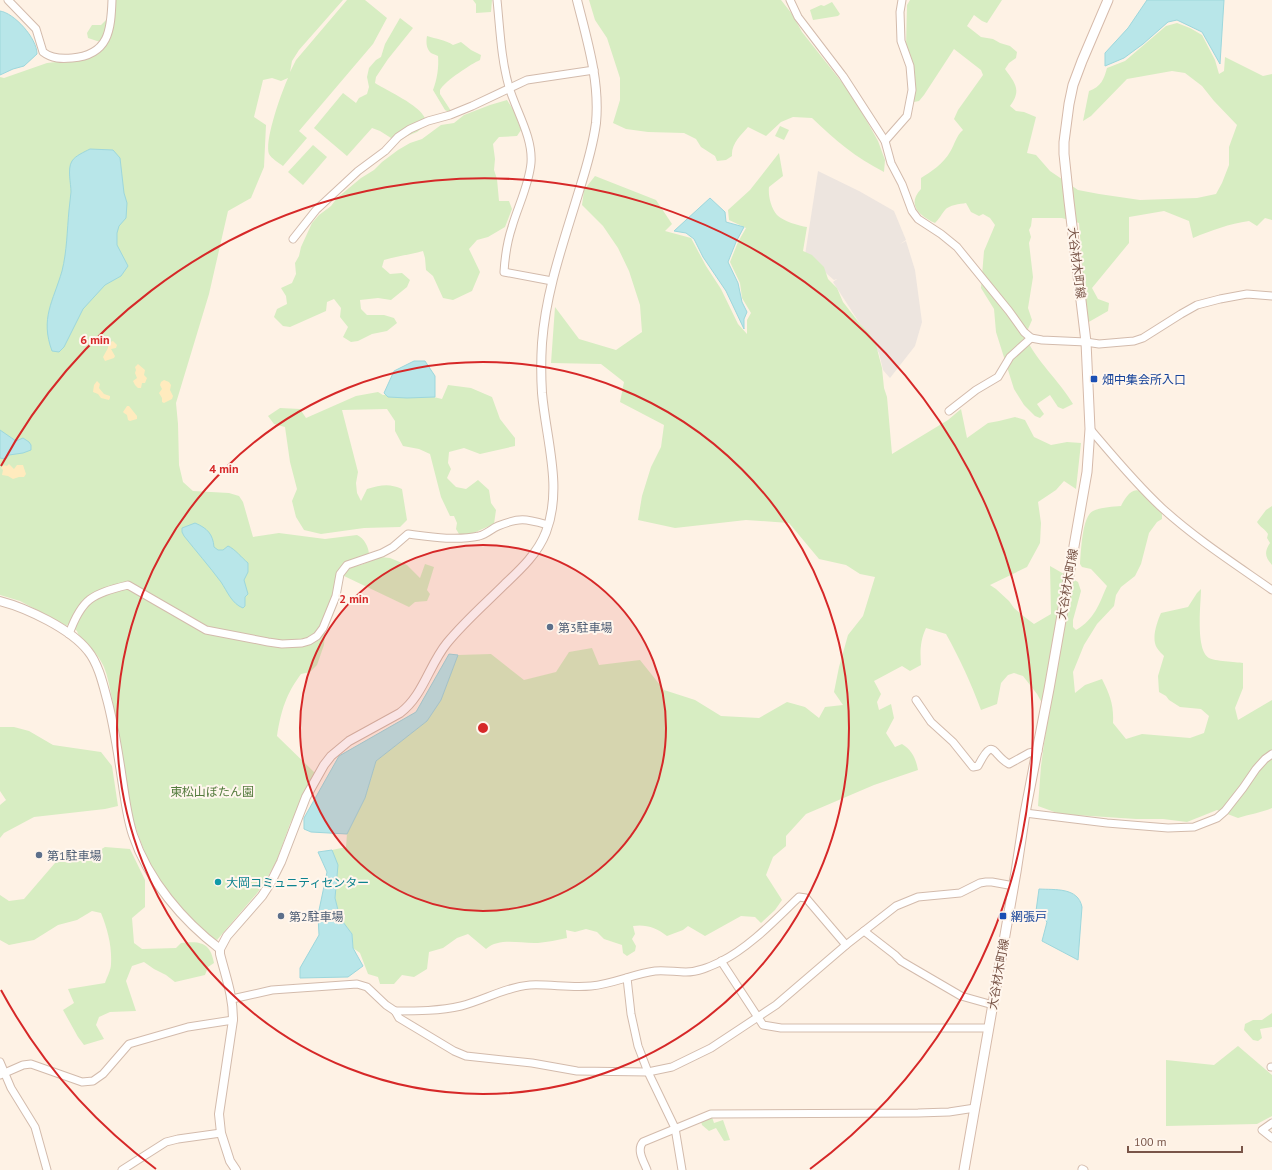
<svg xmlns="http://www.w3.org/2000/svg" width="1272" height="1170" font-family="'PT Sans','Noto Sans JP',sans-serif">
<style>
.industrial{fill:#ede5df}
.green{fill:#d7edc2;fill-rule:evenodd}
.sand{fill:#ffebbe}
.water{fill:#b8e6e9;stroke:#9dd7dc}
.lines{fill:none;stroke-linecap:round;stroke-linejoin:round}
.minor-casing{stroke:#d3bbac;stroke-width:9}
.tertiary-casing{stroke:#d3bbac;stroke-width:10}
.secondary-casing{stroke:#d6baaa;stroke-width:11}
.minor{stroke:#fff;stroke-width:7}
.tertiary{stroke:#fff;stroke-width:8}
.secondary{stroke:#fff;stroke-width:9}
.ring{fill:none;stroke:#d62828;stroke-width:2}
.transit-dot{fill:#1a4fb4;stroke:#fff6ed;stroke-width:1.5}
.service-dot{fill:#5c6f8a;stroke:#fff6ed;stroke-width:1.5}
.culture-dot{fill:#0f9aa8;stroke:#fff6ed;stroke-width:1.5}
.labels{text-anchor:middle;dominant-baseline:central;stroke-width:4;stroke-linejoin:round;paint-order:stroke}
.street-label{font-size:12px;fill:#795548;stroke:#fff6ed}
.transit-label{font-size:12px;fill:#164399;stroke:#fff6ed;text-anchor:start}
.service-label{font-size:12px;fill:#4e5e75;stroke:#fff6ed;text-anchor:start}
.park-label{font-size:12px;fill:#537a3c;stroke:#fff6ed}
.culture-label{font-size:12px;fill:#0d838f;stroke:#fff6ed;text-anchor:start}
.centre{fill:#d62828;stroke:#fff6ed;stroke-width:2}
.ring-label{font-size:12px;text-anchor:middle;font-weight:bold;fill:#d62828;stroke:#fff6ed;stroke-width:4;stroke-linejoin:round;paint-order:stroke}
</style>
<rect width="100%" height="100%" fill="#fef2e5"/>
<!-- industrial -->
<polygon class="industrial" points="818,171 859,191 894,211 906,240 900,244 906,241 915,270 922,322 915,346 890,378 883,370 879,353 833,282 837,279 834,280 805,255"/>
<!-- green -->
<g class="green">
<path d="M110 0H343L299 50 292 61 290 72 296 60 347 0H365L387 18 373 44 299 131 307 138 283 166C279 163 271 158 269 154 264 141 282 91 288 78L281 81 272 78 263 80 254 117 266 125 264 167 251 198 228 211 209 294 176 403 178 424 179 465 183 482 193 491 229 493 239 496 243 502 253 537 279 533 325 539 357 535C364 538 369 547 369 555 361 558 346 560 341 568L361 565 379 557 390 558 407 565 420 578 425 564 434 567 427 590 430 594 427 601 415 602 409 607 344 576 325 632 324 645 317 665 310 672 301 674C286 694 281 711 277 736L315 773 290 824 277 860 267 878 258 892 217 940C208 939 198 926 192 920 160 890 141 851 131 810 128 798 127 786 125 774 122 749 117 724 112 699 110 689 108 677 104 667 98 654 88 644 78 634L77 631 68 624 67 626 20 601 0 595V77L4 78 47 63 74 60 106 42 97 41 88 38 87 33 92 25H101L108 18ZM130 582 171 607 128 588 116 585Z"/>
<polygon points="473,0 492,0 491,12 476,13 476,4"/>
<path d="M589 0H781L792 14 802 32 848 90 864 116 878 141 885 160 884 172C855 157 836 141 812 118L793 117 781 122 766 136 748 127C741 135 731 144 732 156L726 160 717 161 715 156 701 147 696 139 684 133 648 132 626 129 613 123 620 100V78L607 38 595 20Z"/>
<path d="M910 0H1002L987 23 982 21 974 15 967 26 981 37 993 39 1000 43 1010 46 1017 52 1016 58 1009 63 1005 69C1015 83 1022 90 1010 106L1016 111 1024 112 1036 117 1027 153 1036 155 1050 171 1078 190 1099 194 1140 200 1197 198 1216 194 1222 183 1229 165V147L1237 125 1214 101 1202 86 1185 73 1172 71 1127 79 1091 116 1083 121 1089 91C1101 87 1104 79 1107 68L1125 61 1166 26 1177 23 1190 28 1202 35 1215 60 1219 74 1224 71 1225 57 1263 76 1272 74V220L1265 218 1257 226 1249 221C1229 224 1212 230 1193 238L1189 221 1164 211 1129 217V243L1092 288 1098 299 1109 303 1108 311 1087 323 1079 223 1062 218H1032L1031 226 1029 230 1031 237 1029 243 1033 277 1028 308 1032 320 1025 336C1036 361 1059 380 1073 404L1063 409 1058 407 1050 395 1037 404 1044 414 1040 418 1035 416 1024 405 1014 389 996 332 994 309 981 288 984 251 995 225 990 218 983 214 979 216 971 212 966 203C960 204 949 205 945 210 941 215 939 219 935 223 920 216 906 205 921 189V178C931 172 944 163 950 152 955 144 956 136 963 130L954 119 958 110 983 75 981 70 954 49 924 95 919 101 914 102V67L906 47 907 5Z"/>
<polygon points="832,2 840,14 838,16 813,20 810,10 821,5 824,6"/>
<path d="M400 18 413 28 388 59 376 77 375 83C389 92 418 104 425 118L422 128 417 132 402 138H391L380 131 372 128 347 156 314 128 343 93 356 103 359 98 367 94 369 87 367 77 369 68 376 60 381 57 385 44Z"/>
<path d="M427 36C436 39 446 40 453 45L461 42 471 50 481 55 480 60C471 64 445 81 440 90V94L451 111 449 112 445 110 433 90C437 80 439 67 438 56 436 55 433 54 431 53 426 49 426 41 427 36Z"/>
<path d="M507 100 514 111 521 130 517 136 499 137 493 144 495 159 494 170 497 179 499 201H509L512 209 505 227 488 237 477 240 469 249 480 272 472 291 453 300 443 298 433 276 426 270 425 258 423 251C410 255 396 256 384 260L382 267 390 274 402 273 410 280 407 287 391 300 378 298 360 300 361 309 367 315H384L394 318 397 323 387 331 372 334 358 341 351 342 343 337 348 327 340 317 341 308 334 299 327 302 326 311 290 327 283 326 274 317 277 309 287 304 286 296 281 288 292 283 296 274 295 263 299 256 301 247 312 223 319 215 331 206 337 198 361 178 374 170 382 162 398 150 410 143 422 139 441 125 454 123 464 115 490 105Z"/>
<polygon points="780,126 789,130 784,140 775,136"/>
<polygon points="313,145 327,157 303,185 288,172"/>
<path d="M779 153 783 176 769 187C768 196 771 208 777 215 783 221 799 226 807 227L803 251 812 255 824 267 828 279 837 288 843 302 860 324 869 333 876 345 882 368 884 388 887 397 892 454 948 420 961 409 967 438 988 423 999 421 1015 417 1025 420 1034 437 1051 445 1067 442 1081 443 1076 489 1064 481 1056 490 1038 502 1041 523 1040 543 1027 567 990 585 996 589 1009 601 1014 608 1022 615 1034 624 1051 614 1050 566 1078 582 1081 591 1073 620V627L1076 630C1095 619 1099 604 1107 586L1091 569 1082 567 1080 564C1081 552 1082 516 1093 511 1101 507 1112 507 1121 506 1124 500 1131 487 1140 491 1142 492 1158 508 1162 511V519L1157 522 1149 533 1141 564 1135 576 1121 587 1116 595 1114 606 1097 624 1084 645 1073 672 1075 693 1085 685 1102 679C1110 695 1114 705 1113 723L1126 739 1142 734 1190 738 1204 733 1209 716 1201 709 1180 707 1169 700 1166 696 1159 692 1158 676 1164 656C1162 654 1159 651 1157 648 1151 639 1157 622 1161 613L1188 607 1197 593 1201 589C1201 604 1195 650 1209 658 1214 661 1236 662 1243 663V688L1235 708 1238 720 1272 700V808C1261 813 1249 814 1238 818L1217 810 1187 822 1163 819H1136L1060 814 1038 806 1041 766 1048 714 1037 694 1023 676 1014 673 1008 675 1001 683 997 704 981 710C971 683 960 659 946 634L926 628C920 641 920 652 921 665L910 671 902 666 874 681 881 694 877 702 879 710 891 704 894 718 886 733 895 747 902 744C912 750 916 759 918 770L874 785 806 814 786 836V846L773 857 766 875 782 900 775 910 761 923 755 917 741 916 705 936 688 926 683 930 667 936C657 928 646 924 633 926L635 934 632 939 636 946 635 951 627 956 623 953 622 945 604 939 597 932 586 929 575 932 566 930 567 938C557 940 548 942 538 943 520 944 500 937 486 949L468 934 457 938 443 948 429 952 427 969 414 977 402 975 394 984H380L378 977 368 974 360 953 353 948 352 934 340 918 335 898 337 868 332 850 346 847 347 834 365 798 376 761 427 721 441 700 458 655 491 654 524 680 556 672 569 652 592 648 599 665 640 660 664 690 695 700 721 716 759 718 787 702 805 707 819 718 825 707 843 705 834 692 839 667 848 635 863 616 875 577 860 574 846 565 819 559 789 523 746 520 675 528 638 520 642 496 651 467 661 447 664 425 620 402 624 382 601 364 551 363 555 307 579 339 616 350 642 332 640 305 629 271 618 248 603 226 582 205 584 190 595 176 656 200 672 224 665 231 691 238 706 266 721 289 738 324 747 334V320L751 313 742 298 740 283 730 262 738 242 746 228 729 220 728 210 750 190Z"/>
<path d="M448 385 471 388 492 397 500 419 515 438V446L480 454 464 448 449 452 448 463 451 469 447 478 456 487 466 489 478 480 489 490 491 503 496 510 494 524 471 534H459L456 529 457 523 454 516H450L441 497 430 454 419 449 403 446 395 431V421L387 409 342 410 358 472 356 483 357 493 361 501 367 489C381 485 389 483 402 489L407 520 400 527 364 528 321 534 304 530 296 517 292 501 297 489 290 462 285 427 274 424 268 416 280 408 300 409 306 418 356 396 378 392 383 395 409 391 442 399Z"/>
<path d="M1272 506V565C1265 557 1264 552 1270 543L1267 538 1268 534C1265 529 1260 527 1257 522L1266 510Z"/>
<polygon points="0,727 14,727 29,731 53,745 101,752 112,766 118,806 105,809 34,817 4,833 0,838 0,805 6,800 0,791"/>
<path d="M105 847 130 849 145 880V907L132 918 134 943 142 949 176 948 181 943C190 942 205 940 210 951 212 954 213 959 214 963L208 967 205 975 175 982 166 975 154 969 144 962 132 966 126 981 136 1011 110 1012 99 1017 96 1025 104 1039 84 1045 78 1037 63 1010 74 1003 68 989 105 983C107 977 111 970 111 964 112 947 108 930 101 913L92 911 77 920 58 925 34 940 9 945 0 940V895L9 901 24 899 55 863 74 858 88 857Z"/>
<polygon points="1272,1013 1272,1027 1260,1029 1262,1038 1258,1041 1253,1040 1244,1030 1245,1024 1253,1020 1262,1020"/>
<polygon points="1238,1046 1272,1075 1272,1116 1257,1124 1166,1126 1166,1060 1214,1065"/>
<polygon points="712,1117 714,1123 723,1120 730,1140 724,1141 716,1128 709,1131 702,1125 701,1122"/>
</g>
<!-- sand -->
<g class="sand">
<polygon points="113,341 117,345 116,348 111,349 115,356 114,358 105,361 103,357 108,348 108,343"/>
<polygon points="138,364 145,370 144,375 147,378 145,383 142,383 141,388 138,388 135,385 133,381 137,378 135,373 136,370 135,367"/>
<polygon points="164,380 169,382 171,385 170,390 173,396 172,399 164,403 162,402 162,398 159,393 162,389 160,385 161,382"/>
<polygon points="97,381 100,384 99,388 104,394 110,396 110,398 109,400 101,398 98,394 93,392 94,385"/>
<polygon points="127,406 129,406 137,416 137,419 130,421 128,420 127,415 124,413 123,412"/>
<polygon points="9,464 14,469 17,465 23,465 26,474 24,477 19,477 13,479 8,476 2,475 3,470 1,468 3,465 7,466"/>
</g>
<!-- water -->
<g class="water">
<polygon points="1147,0 1224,0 1220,64 1202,32 1177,20 1168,22 1143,44 1124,58 1105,66 1105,53 1128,28"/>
<path d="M0 11C14 13 37 38 37 54L24 66 13 69 0 75Z"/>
<path d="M90 149 113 150 120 158 124 193 127 203 126 218 119 226 117 233V245L128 266 121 276 105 285 83 309 64 347 59 352 52 351C40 318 53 302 62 271 67 251 67 231 69 210 70 204 70 198 71 192 71 183 67 169 72 161 75 156 84 152 90 149Z"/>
<polygon points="710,198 725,212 726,222 744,227 736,242 728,262 738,283 742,302 747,312 744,319 744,329 726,291 703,257 694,239 686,233 674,231"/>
<polygon points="414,361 425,361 435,376 435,397 407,398 388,397 384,393 394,371"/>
<polygon points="0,430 16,441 23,438 29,442 31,445 31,450 23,453 9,455 6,459 0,458"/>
<path d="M195 523C207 528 213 534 214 547L218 550H223L228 546C235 549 242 558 248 563V572L244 580 248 594 245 597V606L243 608C232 604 227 591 221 582 209 566 196 551 184 536L182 532V528Z"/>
<polygon points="449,654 458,655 441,700 427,721 376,761 365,798 347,834 311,832 304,829 304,818 339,756 416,712"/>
<polygon points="332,850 338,865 335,898 340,918 352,934 353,948 363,966 348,977 300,978 300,968 319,935 318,915 327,872 318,852"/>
<path d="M1039 889C1055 890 1078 887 1082 907L1078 960 1042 941 1047 922 1036 911Z"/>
</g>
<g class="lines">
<!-- minor casing -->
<g class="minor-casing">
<g id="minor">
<path d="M8 0 36 29 43 52C52 59 62 59 72 58 109 55 111 30 112 0"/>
<path d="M497 0C500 29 501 59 509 87 516 111 533 137 531 163 529 185 518 206 512 227 507 242 505 256 504 272L552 281"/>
<polyline points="790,0 798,17 843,76 885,141 891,163 902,184 912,211 918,219 941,234 957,247 1009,311 1024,332 1031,338 1042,340 1086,342 1099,344 1134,341 1143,338 1181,314 1197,305 1220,299 1247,294 1272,296"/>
<polyline points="885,141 907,116 912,90 910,66 901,41 900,12 902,0"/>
<polyline points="293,239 316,210 358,171 385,151 398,137 410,129 428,121 450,115 472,106 527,80 594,70"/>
<polyline points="949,411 976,390 998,377 1010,357 1031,338"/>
<path d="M1090 429C1113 456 1136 484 1162 508 1196 539 1235 564 1272 590"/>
<path d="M69 634C82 598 92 594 128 585L206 630 268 642 282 644 302 643 309 641 317 636 323 628 336 596 340 574 347 565 382 553 393 547 408 534C431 537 456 541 479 536 487 534 491 529 498 526 520 517 526 519 548 525"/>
<path d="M916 700 931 722 953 742 973 767 978 766C994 735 992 755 1009 764L1029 753 1038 751"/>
<polyline points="1025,813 1107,823 1168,828 1194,827 1217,818 1225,811 1243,788 1256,769 1265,759 1272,754"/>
<polyline points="864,931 895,955 901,961 961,996 993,1005"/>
<polyline points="721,961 763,1025 781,1028 989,1028"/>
<polyline points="627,978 631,1014 638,1046 648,1072 675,1128 682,1170"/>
<polyline points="232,999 272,990 357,984 367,987 386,1005 395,1011 399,1018 454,1051 466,1056 532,1063 577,1071 648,1072 672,1067 711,1048 776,1005 846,945 896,906 918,897 960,893 980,883 986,882 992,882 1014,886"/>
<path d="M395 1011C417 1011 440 1011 461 1006 484 1000 506 987 530 985 550 984 571 988 591 986 613 984 633 974 655 971 666 970 675 972 686 972 698 972 709 967 720 962 750 947 775 920 799 897L806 898 846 945"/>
<polyline points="0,1062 11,1088 35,1127 47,1170"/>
<polyline points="1271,1067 1272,1067"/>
<polyline points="0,1075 23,1065 31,1064 82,1082 93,1081 103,1074 129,1044 188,1027 233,1020"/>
<polyline points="1272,1123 1262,1130 1272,1138"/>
<polyline points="1082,1169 1084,1170"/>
<polyline points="122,1170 166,1142 178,1139 221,1133"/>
<path d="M647 1170C644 1162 636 1150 643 1142L711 1114 918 1113 949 1112 975 1108"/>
</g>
</g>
<!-- tertiary casing -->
<g class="tertiary-casing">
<g id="tertiary">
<path d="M0 601C27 608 71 629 88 651 98 663 103 684 107 699 114 725 118 752 122 779 125 798 127 817 133 835 148 880 183 921 220 949"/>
<path d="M236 1170 230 1161 221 1133 219 1114 233 1020C233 995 226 978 220 954V949L227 936 262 896 271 882 281 862 306 797 324 765 331 756 349 741 400 713C423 696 429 665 447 643 465 621 486 603 505 584 521 569 538 553 546 532 563 488 546 439 542 393 541 377 541 359 542 343 546 290 564 241 579 191 586 169 593 146 596 123 600 81 587 40 577 0"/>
</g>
</g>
<!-- secondary casing -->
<g class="secondary-casing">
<polyline id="secondary" points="964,1170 1016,872 1025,813 1049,689 1087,472 1090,429 1086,342 1069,201 1064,154 1064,142 1069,104 1073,85 1082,61 1108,0"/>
</g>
<!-- minor -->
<use href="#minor" class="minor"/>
<!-- tertiary -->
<use href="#tertiary" class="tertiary"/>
<!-- secondary -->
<use href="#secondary" class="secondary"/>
</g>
<!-- distance rings -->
<circle cx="483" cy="728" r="183" fill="#d62828" fill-opacity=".12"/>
<g class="ring">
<circle cx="483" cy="728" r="183"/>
<circle cx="483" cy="728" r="366"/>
<path d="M156 1169A549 549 0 0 1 1 990M1 466A549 549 0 1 1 810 1169"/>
</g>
<!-- markers -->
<g class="transit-dot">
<rect x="1090" y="375" width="8" height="8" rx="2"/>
<rect x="999" y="912" width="8" height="8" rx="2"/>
</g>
<g class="service-dot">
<circle cx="550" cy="627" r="4"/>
<circle cx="39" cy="855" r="4"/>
<circle cx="281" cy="916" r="4"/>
</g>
<circle class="culture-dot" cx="218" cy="882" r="4"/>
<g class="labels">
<!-- street labels -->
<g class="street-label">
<text transform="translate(1077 263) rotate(83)">大谷材木町線</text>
<text transform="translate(1067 584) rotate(-80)">大谷材木町線</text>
<text transform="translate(998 974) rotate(-80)">大谷材木町線</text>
</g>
<!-- transit labels -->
<g class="transit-label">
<text x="1102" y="379">畑中集会所入口</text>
<text x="1011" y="916">網張戸</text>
</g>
<!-- service labels -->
<g class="service-label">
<text x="558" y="627">第3駐車場</text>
<text x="47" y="855">第1駐車場</text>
<text x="289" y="916">第2駐車場</text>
</g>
<!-- park labels -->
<g class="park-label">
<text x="212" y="791">東松山ぼたん園</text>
</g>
<!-- culture labels -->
<g class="culture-label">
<text x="226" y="882">大岡コミュニティセンター</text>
</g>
</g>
<circle cx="483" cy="728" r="6" class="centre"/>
<g class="ring-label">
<text x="95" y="344">6 min</text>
<text x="224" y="473">4 min</text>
<text x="354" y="603">2 min</text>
</g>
<!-- scale -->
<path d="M1128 1146v6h114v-6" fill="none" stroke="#795548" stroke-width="2"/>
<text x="1134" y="1146" font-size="12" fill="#795548" stroke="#fff6ed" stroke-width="3" paint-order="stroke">100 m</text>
</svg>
